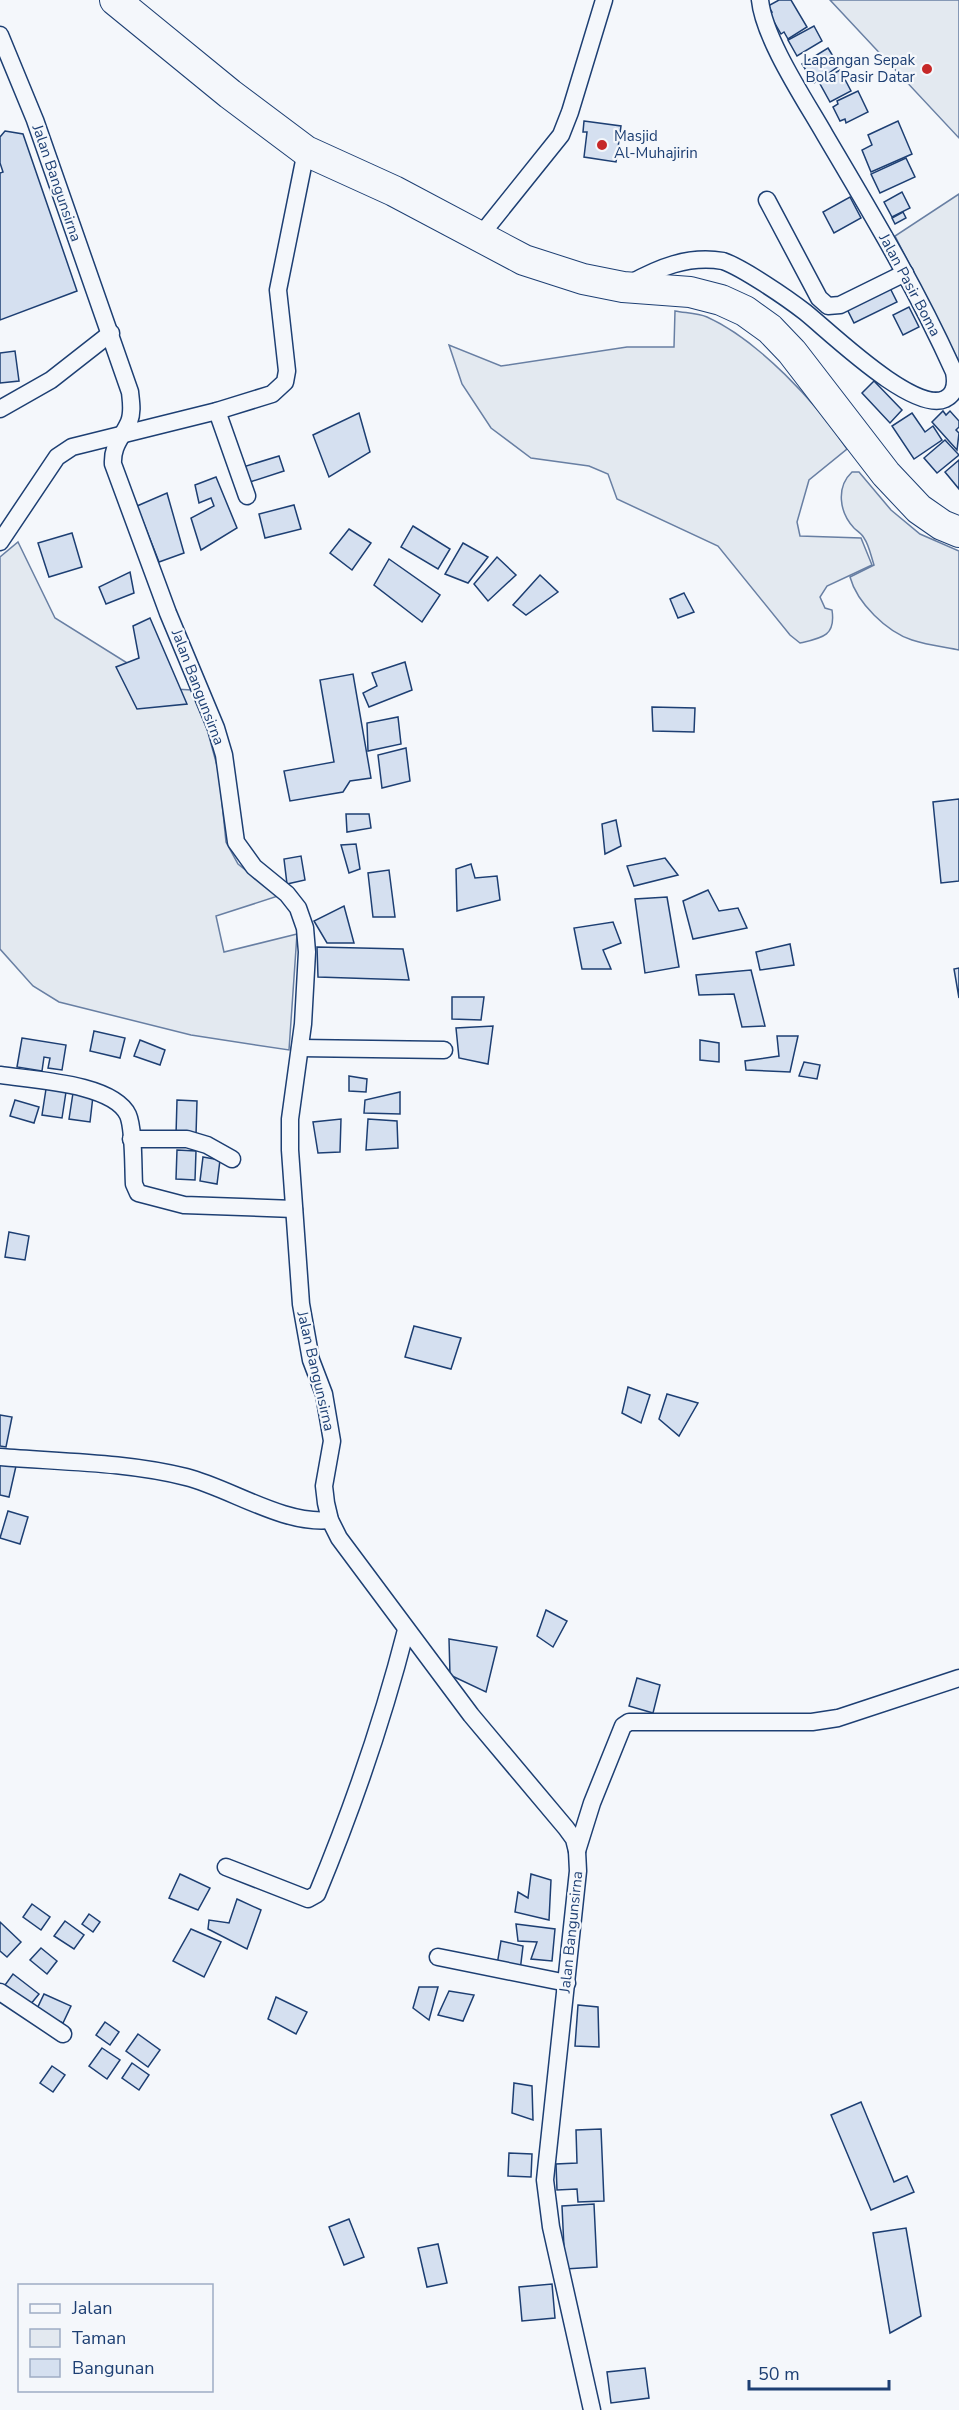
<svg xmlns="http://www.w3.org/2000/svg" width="959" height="2410" font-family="'Nunito Sans',sans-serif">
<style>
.green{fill:#e3e9f0;stroke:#687fa3;stroke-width:1.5}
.building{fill:#d5e0f0;stroke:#1d3f73;stroke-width:1.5}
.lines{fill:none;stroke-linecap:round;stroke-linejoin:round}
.street-casing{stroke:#1d3f73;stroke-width:19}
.highway-casing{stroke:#1d3f73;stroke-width:32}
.street{stroke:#f4f7fb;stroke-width:16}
.highway{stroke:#f4f7fb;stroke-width:30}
.poi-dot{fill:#c62828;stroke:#f4f7fb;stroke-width:2}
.labels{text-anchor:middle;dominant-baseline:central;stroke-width:4.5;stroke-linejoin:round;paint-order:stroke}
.poi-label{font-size:15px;fill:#1d3f73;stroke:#f4f7fb;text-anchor:end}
.street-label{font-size:15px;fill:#1d3f73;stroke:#f4f7fb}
</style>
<rect width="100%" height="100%" fill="#f4f7fb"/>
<!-- green -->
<g class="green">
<polygon points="830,0 959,0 959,138"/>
<polygon points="959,194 959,362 895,236"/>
<path d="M675 311C685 313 697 313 707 317 758 340 817 403 847 449L809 480 797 522 800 536 861 538 872 565 827 586 820 597 825 608 832 610C836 636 822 638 800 643L790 635 718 546 617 499 608 474 589 466 531 458 491 428 462 384 449 345 501 366 627 347H674Z"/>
<path d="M852 472H859L891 510 920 534 959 551V650C944 647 927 645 912 640 887 632 857 603 850 577L874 565C871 556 869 545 864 538 862 534 857 531 854 528 839 512 836 487 852 472Z"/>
<polygon points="18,542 55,618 132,666 135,687 192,690 207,729 219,773 226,842 238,864 278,896 216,916 224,952 297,934 289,1050 191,1035 59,1002 33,986 0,949 0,557"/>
</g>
<!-- building -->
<g class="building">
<polygon points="779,0 791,0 807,27 788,39 784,32 781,34 769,13 772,12 768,6"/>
<polygon points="814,26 822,41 797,56 788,40"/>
<polygon points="828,48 839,66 814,83 802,64"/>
<polygon points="840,70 851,91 830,102 819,82"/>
<polygon points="858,91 868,112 846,123 845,119 840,121 833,107 838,104 837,101"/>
<polygon points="584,121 621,126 616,162 584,157 587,132 583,132"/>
<polygon points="898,121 912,154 871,172 862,150 872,145 868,135"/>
<polygon points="5,131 23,134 77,291 0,320 0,173 3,172 0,163 0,137"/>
<polygon points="906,158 915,177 880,193 871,174"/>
<polygon points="902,192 910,208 892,217 884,202"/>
<polygon points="850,197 861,218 834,233 823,212"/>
<polygon points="903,212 906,218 895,224 892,218"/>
<polygon points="889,286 897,302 854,323 846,307"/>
<polygon points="909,307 919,327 903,335 893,315"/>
<polygon points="15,351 19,381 0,383 0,353"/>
<polygon points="874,381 902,410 890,423 862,393"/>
<polygon points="943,411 946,415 950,411 959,421 959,427 956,430 959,433 957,450 932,422"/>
<polygon points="359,413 370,452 329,477 313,435"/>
<polygon points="912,413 925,432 933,426 942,440 914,459 892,426"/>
<polygon points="945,440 959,455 937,473 924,458"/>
<polygon points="279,456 284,471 247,483 243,467"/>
<polygon points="959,460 959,489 945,472"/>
<polygon points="216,477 237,528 201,550 191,518 214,506 211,498 199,503 195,485"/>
<polygon points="167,493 184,553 159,562 137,506"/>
<polygon points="294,505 301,529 265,538 259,514"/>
<polygon points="413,526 450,549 438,569 401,547"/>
<polygon points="349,529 371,543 352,570 330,553"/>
<polygon points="72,533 82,567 49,577 38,543"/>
<polygon points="463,543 488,557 468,583 445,574"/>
<polygon points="497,557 516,575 488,601 474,584"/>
<polygon points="389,559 440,595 422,622 374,585"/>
<polygon points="130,572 134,593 106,604 99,587"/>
<polygon points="540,575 558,592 526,615 513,605"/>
<polygon points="684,593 694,612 678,618 670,599"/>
<polygon points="150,618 187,704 137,709 116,667 139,658 133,626"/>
<polygon points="405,662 412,690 369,707 363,693 377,686 372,673"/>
<polygon points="353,674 371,778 350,781 343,792 290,801 284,771 334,762 320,680"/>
<polygon points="652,707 695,708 694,732 653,731"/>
<polygon points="398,717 401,744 368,751 367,723"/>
<polygon points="406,748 410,781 382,788 378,755"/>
<polygon points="959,799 959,881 941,883 933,802"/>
<polygon points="346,814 369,814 371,828 347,832"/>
<polygon points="616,820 621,846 605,854 602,824"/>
<polygon points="356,844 360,869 349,873 341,845"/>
<polygon points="301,856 305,880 287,884 284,859"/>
<polygon points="665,858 678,875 634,886 627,866"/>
<polygon points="471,864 475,878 497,876 500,900 457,911 456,869"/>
<polygon points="389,870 395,917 373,917 368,873"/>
<polygon points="708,890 719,911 738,908 747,928 693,939 683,901"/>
<polygon points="667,897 679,967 645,973 635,899"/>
<polygon points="344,906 354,943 327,943 314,921"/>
<polygon points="613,922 621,943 603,950 611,969 582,969 574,928"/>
<polygon points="790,944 794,965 760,970 756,952"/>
<polygon points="317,947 403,949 409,980 318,977"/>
<polygon points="959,968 959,998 954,969"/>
<polygon points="751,970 765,1026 742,1027 734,994 699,995 696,975"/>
<polygon points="452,997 484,997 481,1020 452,1019"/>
<polygon points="493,1026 488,1064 459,1058 456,1028"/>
<polygon points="94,1031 125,1038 120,1058 90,1051"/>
<polygon points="777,1036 798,1036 790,1072 746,1070 745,1061 779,1056"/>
<polygon points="22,1038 66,1045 62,1070 48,1068 50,1058 44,1057 42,1071 17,1067"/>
<polygon points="140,1040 165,1050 160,1065 134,1056"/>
<polygon points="700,1040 719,1043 719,1062 700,1060"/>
<polygon points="804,1062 820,1065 817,1079 799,1076"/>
<polygon points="349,1076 367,1079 366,1092 349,1091"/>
<polygon points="46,1089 66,1092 62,1118 42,1115"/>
<polygon points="400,1092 400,1114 364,1113 365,1100"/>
<polygon points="73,1093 93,1096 90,1122 69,1119"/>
<polygon points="15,1100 39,1107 34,1123 10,1116"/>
<polygon points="177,1100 197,1101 196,1135 176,1135"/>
<polygon points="341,1119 340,1152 318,1153 313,1122"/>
<polygon points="368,1119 397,1121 398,1148 366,1150"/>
<polygon points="177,1150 196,1151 195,1180 176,1179"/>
<polygon points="203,1157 220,1160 217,1184 200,1181"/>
<polygon points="9,1232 29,1236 25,1260 5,1257"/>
<polygon points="414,1326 461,1338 451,1369 405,1357"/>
<polygon points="628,1387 650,1395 641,1423 622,1413"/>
<polygon points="667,1394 698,1403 679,1436 659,1419"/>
<polygon points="0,1415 12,1417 6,1447 0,1446"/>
<polygon points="0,1463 16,1466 9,1497 0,1495"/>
<polygon points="8,1511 28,1517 20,1544 0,1538"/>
<polygon points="546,1610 567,1621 553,1647 537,1636"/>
<polygon points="449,1639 497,1647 486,1692 450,1675"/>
<polygon points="637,1678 660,1685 653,1713 629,1706"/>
<polygon points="180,1874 210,1888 198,1910 169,1898"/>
<polygon points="531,1874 551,1880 549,1920 515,1912 518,1892 528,1898"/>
<polygon points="237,1899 261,1910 247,1949 208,1929 209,1920 229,1923"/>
<polygon points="32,1904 50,1917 41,1930 23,1917"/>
<polygon points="89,1914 100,1922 93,1932 82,1924"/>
<polygon points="65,1921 84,1935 74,1949 54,1936"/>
<polygon points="0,1922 21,1942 7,1957 0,1951"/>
<polygon points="516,1924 555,1929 552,1961 531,1959 537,1942 518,1941"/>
<polygon points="191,1929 221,1942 204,1977 173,1961"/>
<polygon points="501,1941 523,1946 520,1971 497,1965"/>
<polygon points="41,1948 57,1961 47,1974 30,1960"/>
<polygon points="13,1974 39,1994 30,2005 5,1985"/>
<polygon points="419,1987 438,1987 429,2020 413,2008"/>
<polygon points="449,1991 474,1995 463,2021 438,2015"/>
<polygon points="44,1994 71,2006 63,2023 36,2011"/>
<polygon points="276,1997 307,2012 296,2034 268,2019"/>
<polygon points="578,2005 598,2007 599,2047 575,2046"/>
<polygon points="105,2022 119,2032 110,2045 96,2035"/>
<polygon points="138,2034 160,2050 148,2067 126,2051"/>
<polygon points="102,2048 120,2060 107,2079 89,2066"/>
<polygon points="132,2063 149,2075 139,2090 122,2078"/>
<polygon points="52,2066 65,2075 53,2092 40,2083"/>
<polygon points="514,2083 532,2086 533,2120 512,2113"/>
<polygon points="861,2102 894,2182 907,2176 914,2192 871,2210 831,2115"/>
<polygon points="601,2129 604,2201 578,2202 577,2189 557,2190 556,2164 577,2163 576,2130"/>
<polygon points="509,2153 532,2154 531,2177 508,2176"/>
<polygon points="594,2204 597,2267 565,2269 562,2206"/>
<polygon points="349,2219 364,2257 344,2265 329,2227"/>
<polygon points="906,2228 921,2316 890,2333 873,2233"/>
<polygon points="438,2244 447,2283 427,2287 418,2248"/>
<polygon points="552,2284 555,2318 522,2321 519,2287"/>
<polygon points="645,2368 649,2398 611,2403 607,2372"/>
</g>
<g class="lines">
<!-- street casing -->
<g class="street-casing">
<g id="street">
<path d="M0 35 35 120 130 392C131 402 133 412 129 422 122 438 112 445 113 464L168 613 216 728 224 755 236 842 254 867 287 894 298 908 305 928 307 952 303 1024 290 1119V1150L301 1304 311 1360 324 1394 332 1441 324 1486 326 1503 330 1520 339 1538 471 1715 566 1828 574 1839 577 1851 578 1871 545 2180 551 2227 592 2410"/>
<polyline points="767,200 819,298 828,306 840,305 905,273"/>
<polyline points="480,236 561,135 570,112 604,0"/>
<path d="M629 284C658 268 688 255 723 261 743 268 787 298 805 312 830 332 914 414 945 399 956 394 956 382 954 372 917 289 871 213 825 135 805 100 764 39 760 0"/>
<polyline points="0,409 51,380 111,333"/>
<polyline points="217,411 247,496"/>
<polyline points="0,542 57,457 72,447 217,411 272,394 285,382 287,371 278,290 306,151"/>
<polyline points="300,1048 444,1050"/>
<path d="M0 1075C32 1080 113 1083 128 1115 134 1129 133 1168 134 1184L138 1193 184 1205 294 1209"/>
<polyline points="131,1139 187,1139 207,1145 232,1159"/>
<path d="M0 1457C62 1462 126 1462 186 1477 230 1488 283 1525 330 1520"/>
<polyline points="577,1851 592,1803 623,1726 629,1722 812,1722 838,1718 959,1678"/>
<path d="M226 1867 308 1899 317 1894C353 1807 383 1720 406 1630"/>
<polyline points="438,1957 567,1983"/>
<polyline points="0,1992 63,2034"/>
</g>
</g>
<!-- highway casing -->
<g class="highway-casing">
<polyline id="highway" points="115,0 230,94 306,151 394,191 524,260 583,279 623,287 690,292 721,300 745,311 770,329 792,352 886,474 919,509 942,525 959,532"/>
</g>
<!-- street -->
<use href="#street" class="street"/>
<!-- highway -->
<use href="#highway" class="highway"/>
</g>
<!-- markers -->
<g class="poi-dot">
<circle cx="927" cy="69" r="6"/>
<circle cx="602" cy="145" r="6"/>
</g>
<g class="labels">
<!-- poi labels -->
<g class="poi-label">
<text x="915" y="60">Lapangan Sepak<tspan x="915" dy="17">Bola Pasir Datar</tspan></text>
<text x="614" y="136" text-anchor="start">Masjid<tspan x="614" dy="17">Al-Muhajirin</tspan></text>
</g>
<!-- street labels -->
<g class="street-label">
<text transform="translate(57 183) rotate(71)">Jalan Bangunsirna</text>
<text transform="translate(910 285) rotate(62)">Jalan Pasir Boma</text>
<text transform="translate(198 687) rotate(69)">Jalan Bangunsirna</text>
<text transform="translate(316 1371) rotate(77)">Jalan Bangunsirna</text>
<text transform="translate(571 1932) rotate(-84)">Jalan Bangunsirna</text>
</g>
</g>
<!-- legend -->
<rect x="18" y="2284" width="195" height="108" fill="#f4f7fb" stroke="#9eadc5" stroke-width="1.5"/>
<rect x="30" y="2304" width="30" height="9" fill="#f4f7fb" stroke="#9eadc5" stroke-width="1.5"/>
<text x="72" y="2314" font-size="18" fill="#1d3f73">Jalan</text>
<rect x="30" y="2329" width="30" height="18" fill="#e3e9f0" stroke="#9eadc5" stroke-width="1.5"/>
<text x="72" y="2344" font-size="18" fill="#1d3f73">Taman</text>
<rect x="30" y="2359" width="30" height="18" fill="#d5e0f0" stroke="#9eadc5" stroke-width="1.5"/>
<text x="72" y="2374" font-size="18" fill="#1d3f73">Bangunan</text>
<!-- scale -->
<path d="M749 2380v9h140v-9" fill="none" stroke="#1d3f73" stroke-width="3"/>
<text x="758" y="2380" font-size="18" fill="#1d3f73" stroke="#f4f7fb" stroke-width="4.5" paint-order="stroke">50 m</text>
</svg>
